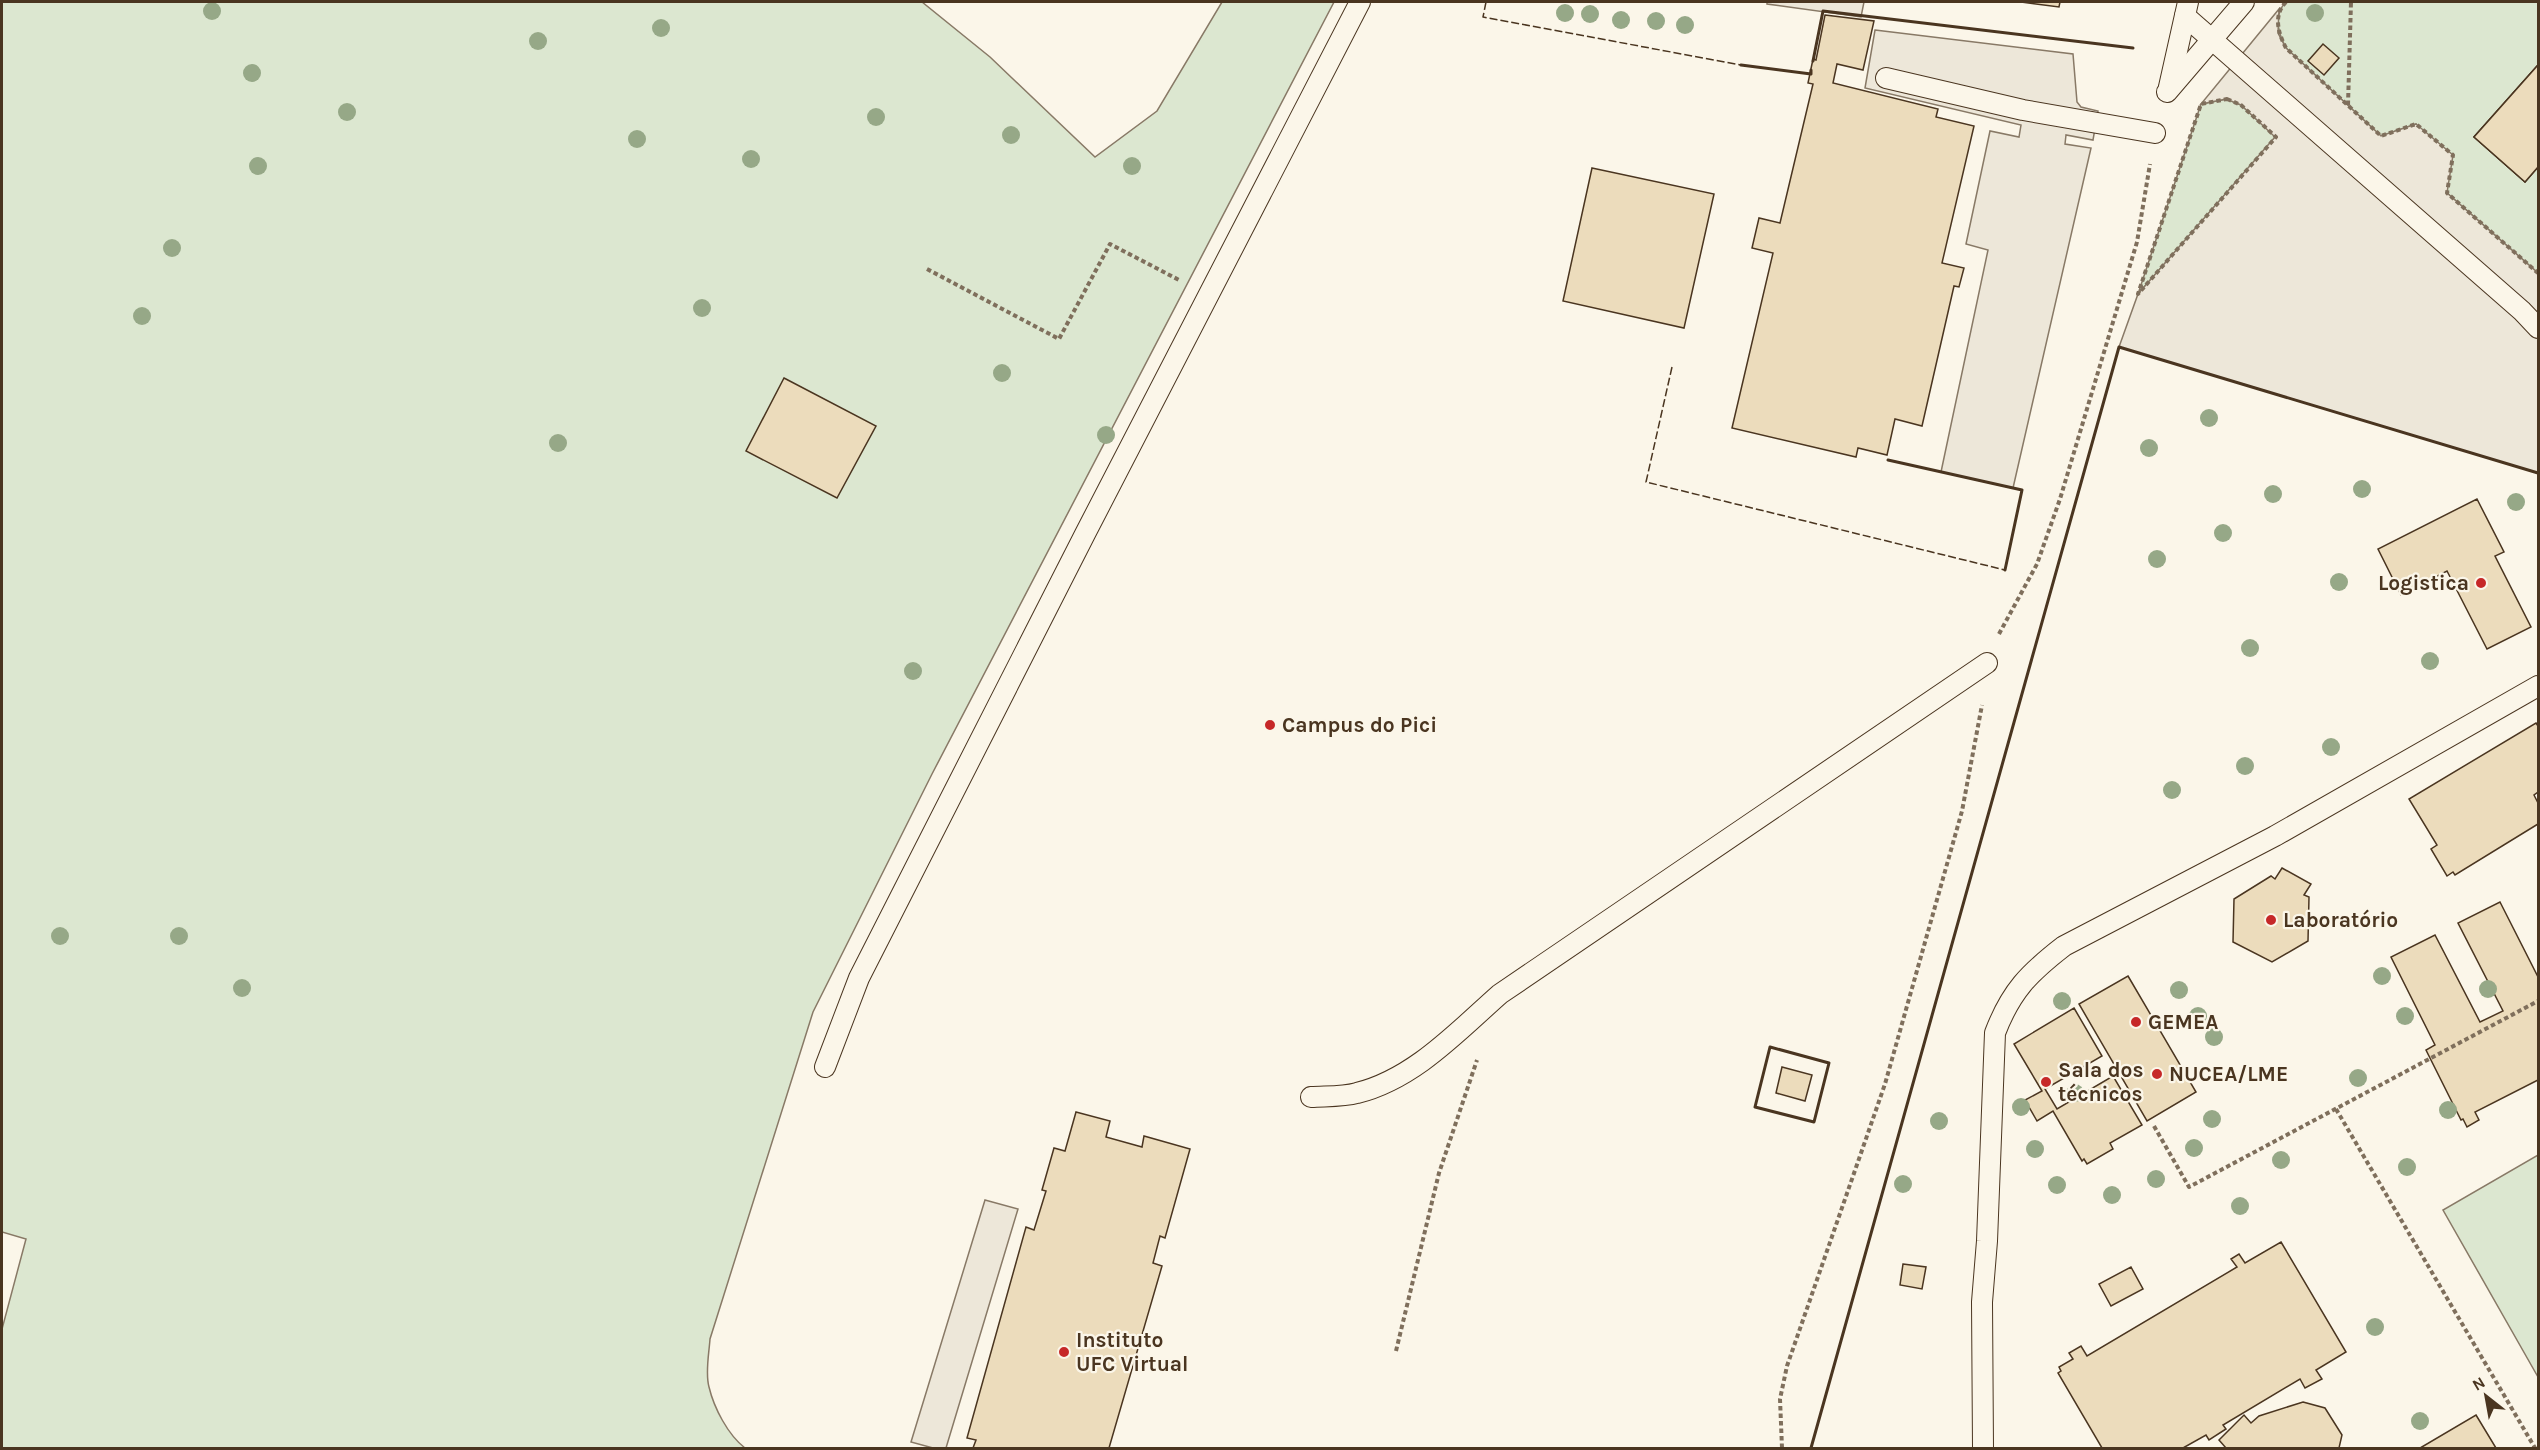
<svg xmlns="http://www.w3.org/2000/svg" width="2540" height="1450" font-family="Karla,sans-serif">
<style>
.green{fill:#dce7d0;stroke:#887966;stroke-width:1.5}
.parking{fill:#ede7d9;stroke:#887966;stroke-width:1.5}
.building{fill:#ecdcbc;stroke:#4a3520;stroke-width:1.5}
.lines{fill:none;stroke-linecap:round;stroke-linejoin:round}
.service-casing{stroke:#4a3520;stroke-width:22}
.path{stroke:#7f6f5c;stroke-width:4;stroke-dasharray:4.5 3;stroke-linecap:butt}
.service{stroke:#fbf6e9;stroke-width:20}
.fence{stroke:#4a3520;stroke-width:1.5;stroke-dasharray:8 3;stroke-linecap:butt}
.wall{stroke:#4a3520;stroke-width:3}
.tree{fill:#96a887}
.poi-dot{fill:#c62828;stroke:#fbf6e9;stroke-width:2}
.labels{text-anchor:middle;dominant-baseline:central;stroke-width:4.5;stroke-linejoin:round;paint-order:stroke}
.poi-label{font-size:21px;font-weight:bold;fill:#4a3520;stroke:#fbf6e9;text-anchor:start}
</style>
<rect width="100%" height="100%" fill="#fbf6e9"/>
<!-- green -->
<g class="green">
<path d="M2 2H922L990 57 1095 157 1157 111 1222 2H1334L932 774 813 1012 710 1339C709 1354 705 1373 709 1387 714 1408 728 1435 745 1448H2V1329L26 1239 2 1232Z"/>
<path d="M2286 2H2538V65L2474 137 2525 182 2538 167V273L2447 193 2416 124 2381 136 2286 48C2278 33 2273 15 2286 2Z"/>
<polygon points="2227,99 2241,105 2276,137 2138,294 2201,104"/>
<polygon points="2538,1155 2538,1377 2443,1210"/>
</g>
<!-- parking -->
<g class="parking">
<polygon points="1767,2 1864,2 1861,17 1767,4"/>
<polygon points="2279,9 2278,33 2286,48 2381,136 2416,124 2453,155 2447,193 2538,273 2538,473 2119,347 2138,294 2275,137 2241,105 2226,99 2201,104"/>
<polygon points="1875,30 2073,54 2077,102 2081,107 2098,111 2093,140 2066,135 2065,144 2091,148 2013,488 1941,472 1988,250 1966,244 1990,131 2019,137 2021,125 1865,88"/>
<polygon points="985,1200 1018,1209 946,1448 933,1448 911,1442"/>
</g>
<!-- building -->
<g class="building">
<polygon points="2021,2 2060,2 2059,7"/>
<polygon points="1825,15 1874,21 1863,70 1837,64 1833,83 1938,109 1936,117 1974,126 1942,263 1964,268 1959,287 1954,286 1922,426 1895,419 1887,455 1858,448 1856,457 1732,428 1773,253 1752,248 1759,218 1780,223 1813,84 1808,83 1813,59 1816,60"/>
<polygon points="2323,44 2339,58 2324,75 2308,61"/>
<polygon points="2538,65 2538,167 2525,182 2474,137"/>
<polygon points="2538,65 2538,167 2525,182 2474,137"/>
<polygon points="1592,168 1714,194 1684,328 1563,301"/>
<polygon points="784,378 876,426 837,498 746,451"/>
<polygon points="2477,499 2504,552 2495,556 2531,627 2487,649 2447,571 2401,595 2378,549"/>
<polygon points="2536,723 2538,726 2538,792 2534,795 2538,803 2538,824 2455,875 2453,872 2447,876 2431,849 2437,845 2409,799"/>
<polygon points="2282,868 2311,884 2304,895 2309,897 2308,941 2272,962 2233,942 2234,899 2271,876 2275,879"/>
<polygon points="2500,902 2538,977 2538,1080 2475,1112 2479,1120 2467,1127 2463,1119 2461,1120 2426,1050 2435,1045 2391,957 2435,935 2480,1022 2503,1011 2458,923"/>
<polygon points="2128,976 2196,1092 2147,1121 2079,1004"/>
<polygon points="2074,1008 2102,1056 2045,1089 2057,1109 2113,1076 2142,1125 2110,1143 2113,1149 2087,1164 2084,1159 2082,1161 2053,1111 2037,1121 2025,1100 2042,1091 2014,1044"/>
<polygon points="1782,1067 1812,1075 1805,1101 1776,1093"/>
<polygon points="1076,1112 1110,1121 1106,1137 1142,1147 1144,1136 1190,1149 1165,1238 1160,1236 1153,1263 1162,1266 1109,1448 973,1448 976,1440 967,1438 1026,1227 1034,1230 1046,1191 1042,1190 1054,1148 1065,1151"/>
<polygon points="2281,1242 2346,1352 2316,1370 2322,1379 2305,1388 2300,1379 2223,1425 2226,1429 2209,1440 2206,1435 2183,1448 2102,1448 2058,1373 2061,1371 2059,1367 2073,1359 2069,1353 2081,1346 2087,1356 2237,1267 2231,1259 2239,1254 2245,1263"/>
<polygon points="1903,1264 1926,1267 1922,1289 1900,1285"/>
<polygon points="2131,1267 2143,1289 2111,1306 2099,1284"/>
<polygon points="2303,1402 2325,1408 2342,1435 2339,1448 2226,1448 2219,1440 2244,1415 2251,1423 2259,1416"/>
<polygon points="2476,1415 2496,1448 2420,1448"/>
</g>
<g class="lines">
<!-- service casing -->
<g class="service-casing">
<g id="service">
<polyline points="2185,16 2522,311 2538,328"/>
<polyline points="1886,78 2023,110 2155,133"/>
<polyline points="2169,87 2188,2"/>
<polyline points="2167,92 2244,2"/>
<polyline points="825,1067 859,978 1085,534 1360,2"/>
<path d="M1311 1097C1326 1096 1343 1097 1357 1093 1414 1079 1458 1031 1500 994L1987 663"/>
<path d="M1983 1448 1982 1302 1987 1241 1995 1033C2011 991 2029 973 2064 946L2275 836 2538 686"/>
</g>
</g>
<!-- path -->
<g class="path">
<path d="M2286 2C2273 15 2278 33 2286 48L2381 136 2416 124 2453 155 2447 193 2538 273"/>
<polygon points="2227,99 2241,105 2276,137 2138,294 2201,104"/>
<polyline points="2348,105 2351,2"/>
<polyline points="927,269 1059,339 1110,244 1181,281"/>
<polyline points="1999,634 2037,564 2060,499 2137,242 2150,164"/>
<polyline points="2336,1109 2535,1448"/>
<polyline points="2154,1126 2189,1187 2538,1001"/>
<polyline points="1396,1351 1439,1173 1477,1060"/>
<polyline points="1782,1448 1780,1399 1787,1366 1885,1084 1962,811 1982,705"/>
</g>
<!-- service -->
<use href="#service" class="service"/>
<!-- fence -->
<g class="fence">
<polyline points="1486,2 1483,17 1741,65"/>
<polyline points="1672,367 1646,482 2005,570"/>
</g>
<!-- wall -->
<g class="wall">
<polyline points="1813,61 1823,11 2133,48"/>
<polyline points="1741,65 1811,74 1811,70"/>
<polyline points="1888,460 2022,490 2005,570"/>
<polygon points="1770,1047 1829,1063 1814,1122 1755,1107"/>
<polyline points="1811,1448 2119,347 2538,473"/>
</g>
</g>
<!-- trees -->
<g class="tree">
<circle cx="212" cy="11" r="9"/>
<circle cx="1565" cy="13" r="9"/>
<circle cx="2315" cy="13" r="9"/>
<circle cx="1590" cy="14" r="9"/>
<circle cx="1621" cy="20" r="9"/>
<circle cx="1656" cy="21" r="9"/>
<circle cx="1685" cy="25" r="9"/>
<circle cx="661" cy="28" r="9"/>
<circle cx="538" cy="41" r="9"/>
<circle cx="252" cy="73" r="9"/>
<circle cx="347" cy="112" r="9"/>
<circle cx="876" cy="117" r="9"/>
<circle cx="1011" cy="135" r="9"/>
<circle cx="637" cy="139" r="9"/>
<circle cx="751" cy="159" r="9"/>
<circle cx="258" cy="166" r="9"/>
<circle cx="1132" cy="166" r="9"/>
<circle cx="172" cy="248" r="9"/>
<circle cx="702" cy="308" r="9"/>
<circle cx="142" cy="316" r="9"/>
<circle cx="1002" cy="373" r="9"/>
<circle cx="2209" cy="418" r="9"/>
<circle cx="1106" cy="435" r="9"/>
<circle cx="558" cy="443" r="9"/>
<circle cx="2149" cy="448" r="9"/>
<circle cx="2362" cy="489" r="9"/>
<circle cx="2273" cy="494" r="9"/>
<circle cx="2516" cy="502" r="9"/>
<circle cx="2223" cy="533" r="9"/>
<circle cx="2157" cy="559" r="9"/>
<circle cx="2339" cy="582" r="9"/>
<circle cx="2250" cy="648" r="9"/>
<circle cx="2430" cy="661" r="9"/>
<circle cx="913" cy="671" r="9"/>
<circle cx="2331" cy="747" r="9"/>
<circle cx="2245" cy="766" r="9"/>
<circle cx="2172" cy="790" r="9"/>
<circle cx="60" cy="936" r="9"/>
<circle cx="179" cy="936" r="9"/>
<circle cx="2382" cy="976" r="9"/>
<circle cx="242" cy="988" r="9"/>
<circle cx="2488" cy="989" r="9"/>
<circle cx="2179" cy="990" r="9"/>
<circle cx="2062" cy="1001" r="9"/>
<circle cx="2198" cy="1016" r="9"/>
<circle cx="2405" cy="1016" r="9"/>
<circle cx="2214" cy="1037" r="9"/>
<circle cx="2358" cy="1078" r="9"/>
<circle cx="2075" cy="1093" r="9"/>
<circle cx="2021" cy="1107" r="9"/>
<circle cx="2448" cy="1110" r="9"/>
<circle cx="2212" cy="1119" r="9"/>
<circle cx="1939" cy="1121" r="9"/>
<circle cx="2194" cy="1148" r="9"/>
<circle cx="2035" cy="1149" r="9"/>
<circle cx="2281" cy="1160" r="9"/>
<circle cx="2407" cy="1167" r="9"/>
<circle cx="2156" cy="1179" r="9"/>
<circle cx="1903" cy="1184" r="9"/>
<circle cx="2057" cy="1185" r="9"/>
<circle cx="2112" cy="1195" r="9"/>
<circle cx="2240" cy="1206" r="9"/>
<circle cx="2375" cy="1327" r="9"/>
<circle cx="2420" cy="1421" r="9"/>
</g>
<!-- markers -->
<g class="poi-dot">
<circle cx="2481" cy="583" r="6"/>
<circle cx="1270" cy="725" r="6"/>
<circle cx="2271" cy="920" r="6"/>
<circle cx="2136" cy="1022" r="6"/>
<circle cx="2157" cy="1074" r="6"/>
<circle cx="2046" cy="1082" r="6"/>
<circle cx="1064" cy="1352" r="6"/>
</g>
<g class="labels">
<!-- poi labels -->
<g class="poi-label">
<text x="2469" y="583" text-anchor="end">Logistica</text>
<text x="1282" y="725">Campus do Pici</text>
<text x="2283" y="920">Laboratório</text>
<text x="2148" y="1022">GEMEA</text>
<text x="2058" y="1070">Sala dos<tspan x="2058" dy="24">técnicos</tspan></text>
<text x="2169" y="1074">NUCEA/LME</text>
<text x="1076" y="1340">Instituto<tspan x="1076" dy="24">UFC Virtual</tspan></text>
</g>
</g>
<!-- border -->
<rect width="2540" height="1450" fill="none" stroke="#4a3520" stroke-width="6"/>
<!-- north arrow -->
<g transform="translate(2486 1396) rotate(329)" stroke="#fbf6e9" stroke-width="4.5" paint-order="stroke">
<path d="M0-4.5L10 22L0 15L-10 22Z" fill="#4a3520"/>
<text y="-9" font-size="16" font-weight="bold" text-anchor="middle" fill="#4a3520">N</text>
</g>
</svg>
